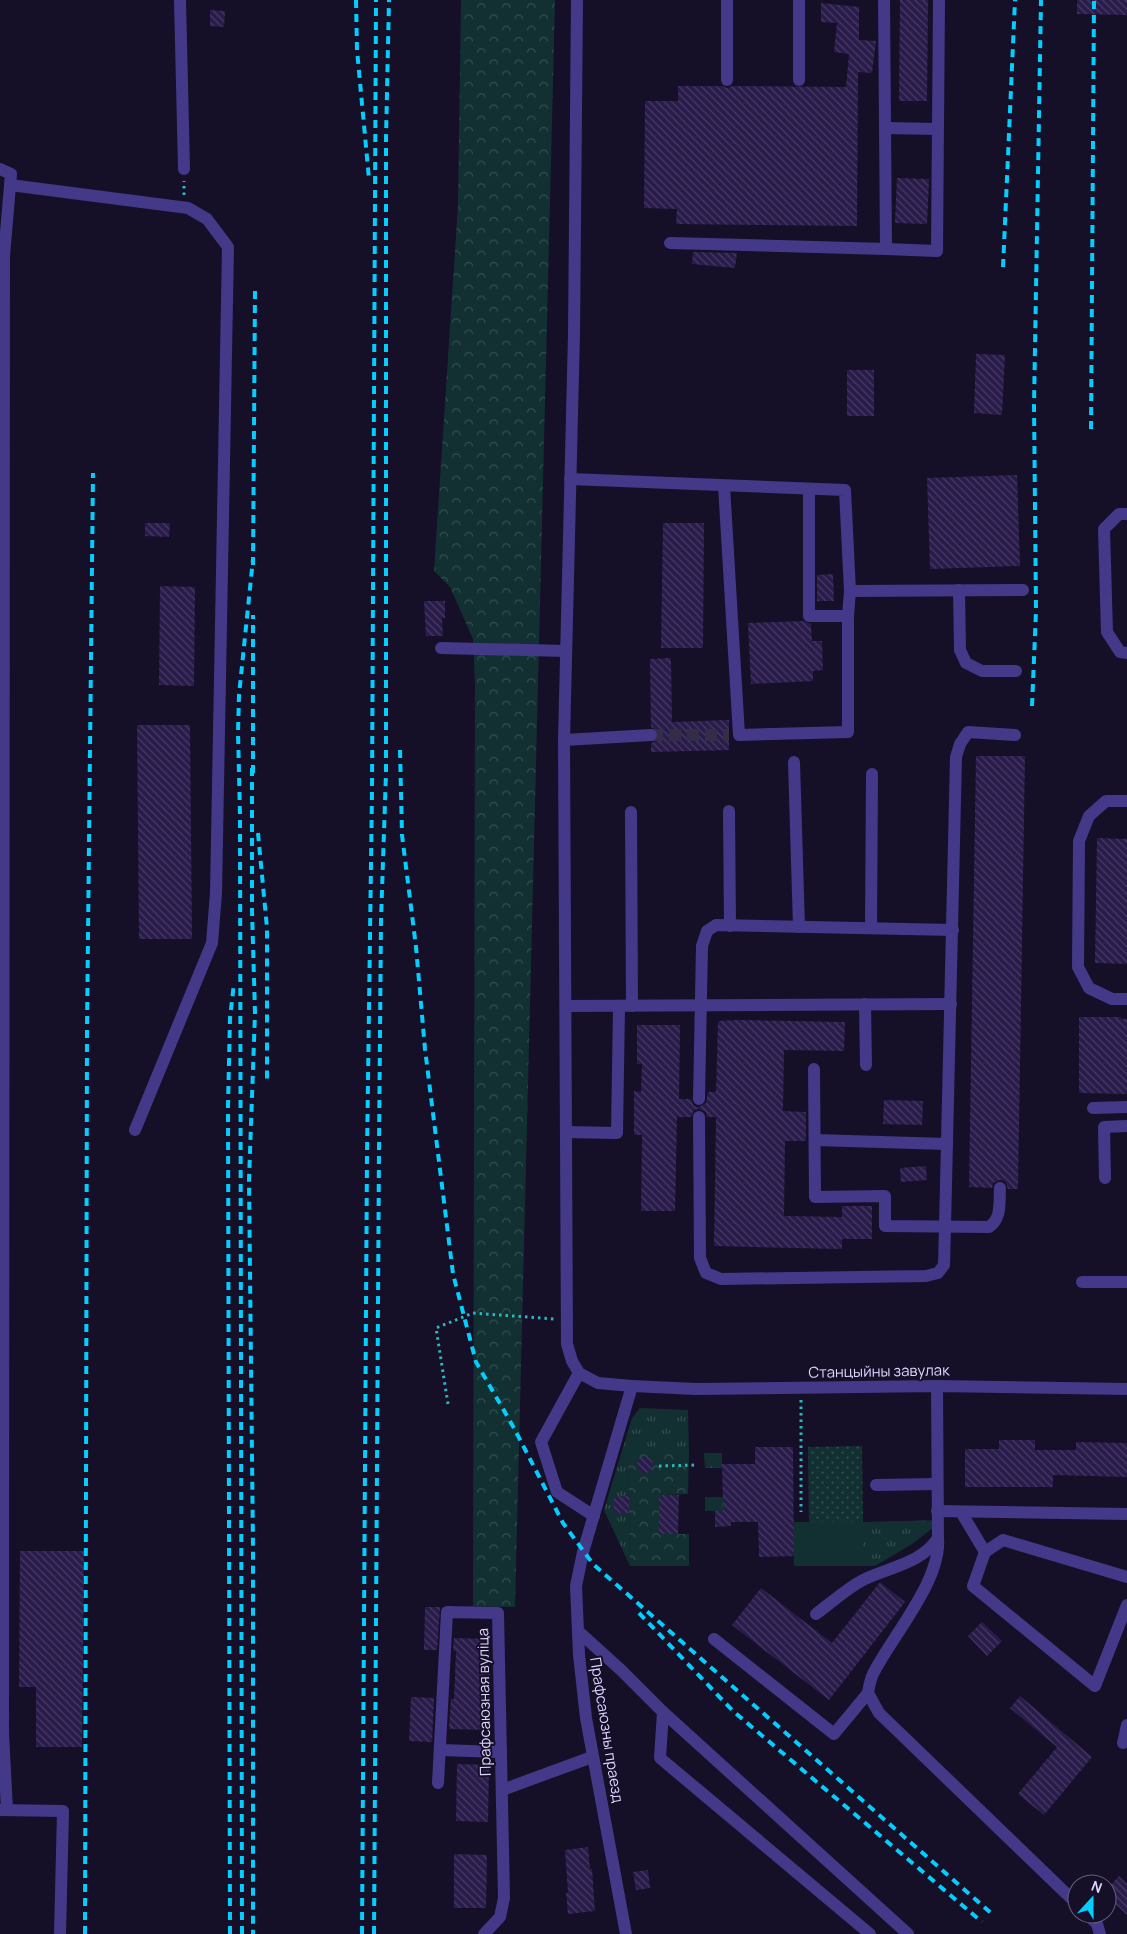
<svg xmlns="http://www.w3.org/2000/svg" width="1127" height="1934" font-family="Manrope,sans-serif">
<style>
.grass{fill:url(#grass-tufts)}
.forest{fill:url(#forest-crowns)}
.park{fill:url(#park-dots)}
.pitch{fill:#123032}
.building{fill:url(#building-back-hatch)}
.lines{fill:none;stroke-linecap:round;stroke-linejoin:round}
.minor-tunnel{stroke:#342d48;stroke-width:12;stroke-dasharray:12 6;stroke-linecap:butt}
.path{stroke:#2cb8bd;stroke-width:3;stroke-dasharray:2.5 4;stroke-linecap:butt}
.minor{stroke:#433988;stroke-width:12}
.rail{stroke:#02ceff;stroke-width:4;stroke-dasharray:8 6;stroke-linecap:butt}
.labels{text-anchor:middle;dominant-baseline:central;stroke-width:4;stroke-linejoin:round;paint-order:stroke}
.street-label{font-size:15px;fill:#dfd6ff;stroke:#160f28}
</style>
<defs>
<pattern id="grass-tufts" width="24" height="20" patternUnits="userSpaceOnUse" patternTransform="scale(1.25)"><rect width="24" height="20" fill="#123032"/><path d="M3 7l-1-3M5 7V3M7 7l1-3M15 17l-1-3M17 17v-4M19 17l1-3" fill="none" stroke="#344d51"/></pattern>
<pattern id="forest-crowns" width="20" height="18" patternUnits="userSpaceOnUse" patternTransform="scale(1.25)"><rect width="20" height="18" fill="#123032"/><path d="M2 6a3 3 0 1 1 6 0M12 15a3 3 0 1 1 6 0" fill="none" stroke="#344d51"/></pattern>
<pattern id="park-dots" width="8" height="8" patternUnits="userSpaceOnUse" patternTransform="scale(1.25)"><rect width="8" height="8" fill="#123032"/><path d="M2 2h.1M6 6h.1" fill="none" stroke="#344d51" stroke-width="1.8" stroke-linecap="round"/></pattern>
<pattern id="building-back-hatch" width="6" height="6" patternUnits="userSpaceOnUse" patternTransform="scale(1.25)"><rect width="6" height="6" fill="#291b4a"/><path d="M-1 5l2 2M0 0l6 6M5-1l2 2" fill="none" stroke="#483b65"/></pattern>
</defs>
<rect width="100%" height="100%" fill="#160f28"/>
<!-- grass -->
<g class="grass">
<polygon points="640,1408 688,1410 689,1453 628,1454 630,1566 604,1510 632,1418"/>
<polygon points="704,1453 722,1453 722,1468 705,1468"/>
<rect x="705" y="1497" width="18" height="14"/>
<polygon points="943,1520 912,1544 875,1566 863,1566 863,1522"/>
</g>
<!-- forest -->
<g class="forest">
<polygon points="461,0 555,0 515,1607 473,1606 475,684 473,639 450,587 434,571 458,205"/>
<polygon points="628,1453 689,1453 688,1494 659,1495 659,1534 689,1534 689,1566 630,1566"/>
</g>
<!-- park -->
<polygon class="park" points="862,1446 863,1522 809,1522 808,1447"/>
<!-- pitch -->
<polygon class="pitch" points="793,1522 863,1522 863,1566 794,1566"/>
<!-- building -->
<g class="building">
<polygon points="900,0 928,0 927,101 899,101"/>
<polygon points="1077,0 1127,0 1127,15 1077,14"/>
<polygon points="821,3 859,7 859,40 876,41 872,73 858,72 857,226 676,224 677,209 644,208 645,101 678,101 678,86 722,86 727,88 732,86 846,87 849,54 834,52 837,23 821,22"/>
<polygon points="210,10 225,11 224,27 210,26"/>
<polygon points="897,178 929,179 927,224 895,223"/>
<polygon points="693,252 737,253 735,268 692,264"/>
<polygon points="976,354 1005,355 1002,415 974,413"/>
<rect x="847" y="370" width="27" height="46"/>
<polygon points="1017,475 1020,566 930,569 927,478"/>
<polygon points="145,523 170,523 169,537 145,536"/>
<polygon points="663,523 704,523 703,648 661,648"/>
<polygon points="833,574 834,601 817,601 817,575"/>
<polygon points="160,586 195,587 194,686 159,685"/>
<polygon points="424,601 445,601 445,618 442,618 443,636 426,636"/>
<polygon points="803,621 811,624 812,641 822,641 823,670 813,671 813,681 751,684 748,623"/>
<polygon points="671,658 672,722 729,720 729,750 651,752 651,743 656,741 659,735 657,730 651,727 650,659"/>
<polygon points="137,725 190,725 192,939 139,939"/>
<polygon points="976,756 1025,756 1018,1189 1008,1189 1005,1181 1000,1180 993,1183 992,1188 969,1187"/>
<polygon points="1097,838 1127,839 1127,964 1095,963"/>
<polygon points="1079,1017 1121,1017 1121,1019 1127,1019 1127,1094 1079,1093"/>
<polygon points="738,1020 845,1022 844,1051 784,1050 783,1111 806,1112 806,1141 785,1141 784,1216 842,1217 842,1206 872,1206 872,1239 842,1239 842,1249 714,1246 716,1117 707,1117 706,1112 699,1109 694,1110 691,1117 677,1117 675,1211 641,1211 642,1135 634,1135 634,1091 641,1092 642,1064 637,1064 637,1025 680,1025 679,1099 691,1099 694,1106 699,1107 706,1103 708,1092 716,1092 718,1021"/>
<polygon points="884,1100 923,1101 922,1125 883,1124"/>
<polygon points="926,1166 927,1180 901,1182 900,1168"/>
<polygon points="999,1440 1035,1440 1035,1450 1076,1450 1076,1442 1127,1443 1127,1477 1053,1475 1053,1487 965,1487 965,1449 999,1449"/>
<polygon points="755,1447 793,1447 794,1556 759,1557 758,1522 731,1522 731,1526 715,1527 715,1511 723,1511 722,1464 755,1464"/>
<circle cx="645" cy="1465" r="8"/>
<polygon points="659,1495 679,1495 678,1534 659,1534"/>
<polygon points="629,1496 629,1513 614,1513 614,1497"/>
<polygon points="20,1551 84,1551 82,1747 36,1747 36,1687 19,1687"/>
<polygon points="880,1582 905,1602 829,1700 732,1625 761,1588 832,1643"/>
<polygon points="425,1607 440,1607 437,1650 424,1650"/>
<polygon points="982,1622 1002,1641 987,1656 968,1636"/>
<polygon points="454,1638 490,1639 490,1730 449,1729 451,1699 454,1699 456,1651 453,1651"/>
<polygon points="1020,1696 1092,1757 1044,1815 1018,1794 1057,1747 1010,1708"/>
<polygon points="411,1697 434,1698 432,1742 409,1741"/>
<polygon points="457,1764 489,1765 488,1822 456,1821"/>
<polygon points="588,1847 590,1869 592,1869 595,1911 568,1914 566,1893 568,1893 565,1850"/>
<polygon points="454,1854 487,1855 486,1908 454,1908"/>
<polygon points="648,1870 650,1888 636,1890 633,1872"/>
<polygon points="1119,1876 1127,1884 1127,1915 1107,1896 1107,1889"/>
</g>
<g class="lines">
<!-- minor-tunnel -->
<polyline class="minor-tunnel" points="651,735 729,735"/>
<!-- path -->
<g class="path">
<polyline points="184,195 184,181"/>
<polyline points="801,1400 801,1512"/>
<polyline points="448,1404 436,1328 473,1313 554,1319"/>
<polyline points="659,1466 697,1465"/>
</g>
<!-- minor -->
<g class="minor">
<polyline points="180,0 184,169"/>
<polyline points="577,0 574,334 564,740 567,1344 572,1361 579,1373 598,1383 632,1386 696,1389 937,1386 1127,1389"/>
<polyline points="727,80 727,0"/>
<polyline points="799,80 799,0"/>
<polyline points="886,128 938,129"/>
<polyline points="0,169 11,174 4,256"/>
<polyline points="10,185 188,208 207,219 228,247 216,893 212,943 135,1130"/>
<polyline points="670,243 886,249 884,0"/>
<polyline points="0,248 4,258 3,1733 7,1810"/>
<polyline points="886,249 937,251 939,0"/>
<polyline points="570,479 845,490 850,591"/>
<polyline points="724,486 739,735 848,732 848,616 850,591 1023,590"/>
<polyline points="809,489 809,616 848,616"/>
<polyline points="1127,514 1119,514 1104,529 1107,632 1120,652 1127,653"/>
<polyline points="959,590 960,650 966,663 982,671 1016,671"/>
<polyline points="441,648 566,651"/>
<polyline points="564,740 651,735"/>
<polyline points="794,762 799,927"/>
<polyline points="1127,801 1106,801 1089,816 1079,841 1078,967 1089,988 1112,999 1127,999"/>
<polyline points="729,811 730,926"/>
<polyline points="631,812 632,1006"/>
<polyline points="871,928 872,774"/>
<polyline points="865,1004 866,1065"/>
<polyline points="566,1006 951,1004"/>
<path d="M814 1069 815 1197 885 1196V1226L989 1227C1002 1218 999 1203 1000 1188"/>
<polyline points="699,1099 702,946 707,931 716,925 953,930"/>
<polyline points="1093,1108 1127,1107"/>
<polyline points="699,1117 700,1258 706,1273 721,1279 926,1276 938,1273 944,1265 945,1227 956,757 960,744 968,732 1015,735"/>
<polyline points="566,1132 617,1133 619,1007"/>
<polyline points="815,1140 947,1144"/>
<polyline points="1105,1178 1104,1127 1127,1126"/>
<polyline points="1082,1282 1127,1282"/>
<polyline points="579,1373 541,1442 557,1492 594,1516"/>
<polyline points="876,1485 937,1484"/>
<polyline points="937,1511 1127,1514"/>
<polyline points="961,1512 985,1552"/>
<path d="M938 1538C942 1580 892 1636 873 1674 870 1680 869 1687 868 1693L879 1713 1077 1904"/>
<polyline points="1127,1577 1003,1540 985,1552 973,1586 1095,1686 1127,1605"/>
<path d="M816 1614C831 1603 846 1589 863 1580 889 1567 921 1564 938 1538L937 1386"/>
<polyline points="578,1631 622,1671 663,1712 660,1758 870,1934"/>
<polyline points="714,1639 834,1734 868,1693"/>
<polyline points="663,1712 908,1934"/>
<polyline points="1123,1743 1127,1725"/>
<polyline points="440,1750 501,1752"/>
<polyline points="438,1783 447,1612 498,1613 504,1898 500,1917 484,1934"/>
<polyline points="502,1790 592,1757"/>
<polyline points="0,1810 63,1811 60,1934"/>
<polyline points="1087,1914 1097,1924 1100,1934"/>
<polyline points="626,1934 586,1718 579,1655 576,1586 583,1552 632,1386"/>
</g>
<!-- rail -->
<g class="rail">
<polyline points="356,0 357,50 369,179"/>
<polyline points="1003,267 1015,0"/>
<polyline points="1091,429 1094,0"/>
<polyline points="253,565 255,290"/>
<polyline points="1032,706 1036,611 1034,405 1041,0"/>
<polyline points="400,750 402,835 416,947 425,1049 453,1274 476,1362 514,1428 563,1523 593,1564 991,1913"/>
<polyline points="252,768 252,910 255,1013 249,1180 253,1548 253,1934"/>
<polyline points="253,773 253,615"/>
<polyline points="258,833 267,928 267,1080"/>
<polyline points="639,1613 733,1711 982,1922"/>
<polyline points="85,1934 87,1029 93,473"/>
<polyline points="230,1934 228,1106 230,1018 234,983"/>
<polyline points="242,1934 240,815 238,732 239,695 253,559"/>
<polyline points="362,1934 367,1154 372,791 376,0"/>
<polyline points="374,1934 379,1149 381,920 386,773 386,138 389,0"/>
</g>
</g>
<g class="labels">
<!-- street labels -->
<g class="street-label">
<text transform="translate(879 1371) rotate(-1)">Станцыйны завулак</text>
<text transform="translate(484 1702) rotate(-91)">Прафсаюзная вуліца</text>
<text transform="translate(607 1730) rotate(81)">Прафсаюзны праезд</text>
</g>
</g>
<!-- north arrow -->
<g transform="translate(1092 1899) rotate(21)"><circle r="24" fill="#160f28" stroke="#665f7e"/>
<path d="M0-4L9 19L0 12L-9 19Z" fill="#02ceff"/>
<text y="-8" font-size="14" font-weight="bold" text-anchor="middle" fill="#dfd6ff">N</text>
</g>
</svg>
